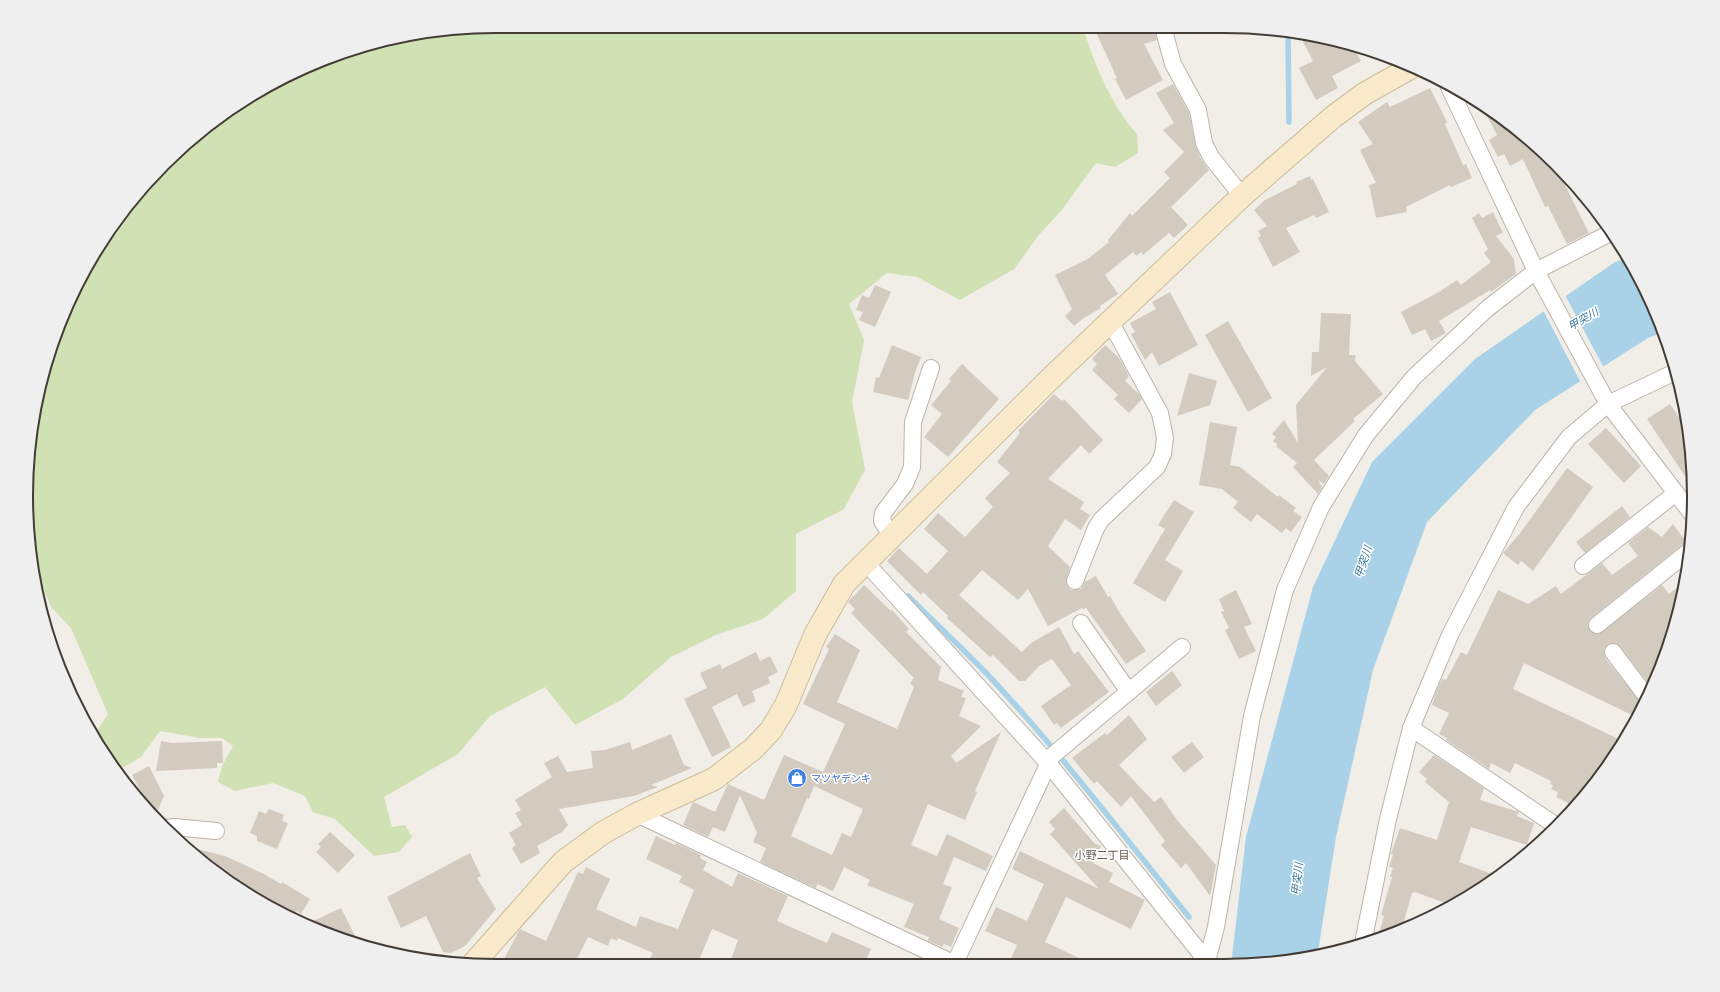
<svg xmlns="http://www.w3.org/2000/svg" width="1720" height="992" font-family="'PT Sans Narrow','Noto Sans JP',sans-serif">
<style>
.green{fill:#d0e1b4}
.water{fill:#a9d2e8}
.pier{fill:#f1ede7}
.lines{fill:none;stroke-linecap:round;stroke-linejoin:round}
.stream{stroke:#a9d2e8;stroke-width:5.5}
.building{fill:#d4cbc0;fill-rule:evenodd}
.street-casing{stroke:#bcb4aa;stroke-width:18}
.secondary-casing{stroke:#ccbc9b;stroke-width:24}
.street{stroke:#fff;stroke-width:16}
.secondary{stroke:#f8eaca;stroke-width:22}
.labels{text-anchor:middle;dominant-baseline:central;stroke-width:3;stroke-linejoin:round;paint-order:stroke}
.shop-label{font-size:10px;fill:#366cbe;stroke:#fff;text-anchor:start}
.water-label{font-size:11px;font-style:italic;fill:#3a799c;stroke:#fff}
.neighbourhood-label{font-size:11px;fill:#655b4f;stroke:#fff}
.rim{fill:none;stroke:#433d36;stroke-width:2}
</style>
<rect width="100%" height="100%" fill="#f1ede7"/>
<!-- green -->
<path class="green" d="M1083 28C1095 65 1111 105 1137 134L1138 153 1115 167 1096 163 1061 211 1038 236 1014 269 960 300 917 277 887 273 849 304 864 340 852 402 865 470 844 509 796 534V591L763 619 716 635 671 657 623 699 575 725 545 687 490 716 458 754 384 797 392 827 405 825 412 837 399 852 374 856 335 819 313 812 305 796 273 783 235 791 218 782 222 766 233 746 222 738H200L160 731 141 757 117 771 93 737 108 714 71 628 51 607 32 561 27 527 30 435 42 374 74 288 105 235 112 226 164 164 210 123 288 75 345 51 434 30Z"/>
<!-- water -->
<polygon class="water" points="1627,258 1658,316 1663,332 1648,338 1535,410 1427,522 1373,670 1336,837 1318,952 1255,965 1231,965 1246,837 1313,587 1372,462 1475,359 1615,262"/>
<!-- pier -->
<polygon class="pier" points="1565,295 1604,368 1581,383 1543,310"/>
<g class="lines">
<!-- stream -->
<g class="stream">
<polyline points="1288,34 1289,122"/>
<path d="M908 596C934 622 962 648 988 675 1060 752 1123 835 1189 917"/>
<polyline points="1225,962 1228,965"/>
</g>
</g>
<!-- building -->
<g class="building">
<polygon points="1146,27 1154,27 1157,40 1144,44 1163,80 1126,100 1115,79 1117,78 1094,28"/>
<polygon points="1300,36 1353,47 1361,61 1332,76 1338,88 1316,100 1299,68 1313,61"/>
<polygon points="1173,84 1189,113 1196,147 1201,159 1209,170 1171,207 1188,225 1174,238 1169,233 1143,255 1141,252 1136,256 1133,252 1105,275 1118,294 1100,306 1101,308 1084,318 1074,326 1065,316 1072,309 1055,275 1088,259 1109,242 1108,240 1130,213 1132,216 1170,178 1164,172 1184,152 1163,130 1174,123 1156,93"/>
<polygon points="1430,88 1447,122 1445,124 1463,165 1466,164 1472,178 1451,187 1450,185 1406,207 1407,212 1376,218 1369,185 1376,183 1360,150 1373,144 1358,122 1387,102 1390,107"/>
<polygon points="1480,103 1553,161 1589,233 1567,244 1548,206 1545,207 1523,159 1510,166 1504,154 1498,157 1489,140 1497,135"/>
<polygon points="1310,176 1311,180 1313,179 1329,212 1316,218 1314,215 1286,228 1300,252 1273,267 1258,238 1261,236 1258,231 1267,226 1254,210 1265,200 1297,184 1296,182"/>
<polygon points="1493,212 1503,233 1496,236 1514,259 1516,274 1491,292 1490,290 1439,321 1446,333 1431,341 1425,329 1412,335 1401,312 1439,292 1457,280 1461,285 1491,262 1484,253 1488,249 1472,218 1479,213 1482,218"/>
<polygon points="875,285 891,292 875,327 859,320 863,312 856,310 862,295 869,298"/>
<polygon points="1170,292 1198,345 1159,366 1152,352 1145,360 1131,334 1135,332 1130,323 1156,309 1152,302"/>
<polygon points="1321,313 1351,314 1349,355 1356,355 1355,361 1383,394 1353,419 1355,421 1314,460 1329,476 1324,484 1318,480 1322,487 1318,494 1293,467 1297,463 1276,446 1278,445 1273,441 1276,437 1272,434 1284,420 1298,443 1296,405 1327,367 1311,376 1312,352 1319,352"/>
<polygon points="1228,321 1272,398 1248,412 1205,335"/>
<polygon points="892,345 921,357 915,373 908,400 873,392 876,377 879,378"/>
<polygon points="1105,345 1119,358 1129,376 1125,381 1139,394 1142,399 1129,413 1114,399 1118,395 1092,370 1097,364 1092,359"/>
<polygon points="962,364 999,399 948,457 924,437 942,414 931,405 951,381 949,379"/>
<polygon points="1189,373 1217,381 1210,405 1177,416"/>
<polygon points="1054,394 1062,401 1064,399 1103,440 1089,454 1081,445 1048,479 1084,502 1080,509 1090,515 1081,530 1065,519 1048,546 1070,567 1066,582 1071,590 1081,589 1086,580 1087,581 1096,576 1108,597 1110,596 1121,615 1146,651 1126,664 1086,608 1083,609 1082,608 1048,626 1028,589 1018,600 982,570 959,595 1022,652 1031,643 1059,627 1074,654 1078,651 1109,692 1061,728 1057,723 1054,725 1041,706 1071,685 1052,659 1039,666 1025,681 1019,681 993,655 990,657 947,618 948,616 923,592 921,595 887,561 899,548 927,574 948,551 924,529 938,513 965,537 993,507 985,498 1010,473 997,462 1020,433 1018,431"/>
<polygon points="1670,404 1687,429 1693,488 1647,419"/>
<polygon points="1210,422 1237,427 1230,465 1240,467 1278,497 1279,495 1296,508 1293,511 1302,517 1291,532 1286,528 1282,533 1257,514 1251,522 1233,508 1238,502 1222,489 1199,485"/>
<polygon points="1606,428 1641,466 1624,483 1588,444"/>
<polygon points="1567,468 1593,487 1533,571 1521,561 1518,565 1503,553 1521,532"/>
<polygon points="1174,500 1194,512 1165,560 1183,571 1165,602 1133,583 1165,529 1158,525"/>
<polygon points="1622,506 1630,517 1585,553 1576,542"/>
<polygon points="1673,524 1687,543 1682,545 1591,618 1588,622 1590,631 1599,634 1662,585 1669,594 1686,580 1658,676 1652,688 1620,646 1611,643 1604,649 1605,658 1643,705 1636,717 1524,663 1513,689 1623,741 1615,757 1574,806 1556,797 1558,792 1551,789 1553,785 1550,784 1551,781 1515,763 1510,773 1491,763 1489,769 1446,740 1447,738 1439,734 1449,713 1432,705 1436,692 1442,679 1446,680 1461,652 1467,655 1498,590 1528,604 1556,586 1561,594 1602,563 1612,575 1638,556 1628,543 1648,527 1662,537"/>
<path d="M864 585 891 611 892 610 909 629 906 632 941 667 938 680 964 691 961 697 966 698 959 716 981 726 951 756 956 763 1001 732 975 791 977 792 965 820 928 804 911 845 937 856 947 834 993 856 986 871 954 857 943 884 952 887 939 919 959 928 951 947 944 944 942 947 938 945 928 941 929 937 904 927 914 904 867 885 870 880 844 867 833 891 817 884 816 888 760 862 766 848 753 842 757 833 740 795 725 832 713 827 708 837 683 825 693 802 715 812 728 784 764 800 784 755 823 772 845 724 803 704 829 649 826 647 835 634 860 650 837 702 897 729 914 687 910 683 914 678 851 613 855 609 848 602ZM814 786 863 809 851 837 842 833 832 855 791 836 807 798 809 799Z"/>
<polygon points="1236,590 1252,624 1244,627 1256,651 1239,659 1225,630 1229,628 1221,612 1224,611 1219,599"/>
<polygon points="756,652 760,661 770,656 778,672 768,677 770,683 752,691 756,701 743,707 737,694 712,707 731,747 712,757 684,699 707,688 700,673 720,664 722,669"/>
<polygon points="1172,671 1182,685 1156,706 1146,692"/>
<polygon points="1129,715 1147,739 1119,765 1154,802 1161,797 1177,820 1216,865 1210,896 1186,863 1181,868 1161,845 1165,841 1131,796 1121,807 1097,781 1094,784 1072,758 1105,733 1107,735"/>
<polygon points="671,734 684,765 692,768 651,785 658,787 634,796 559,809 568,825 562,832 537,846 540,853 521,864 512,848 516,845 509,833 522,825 515,813 521,810 515,800 552,777 544,763 558,756 567,772 593,768 591,751 605,750 630,742 632,750"/>
<polygon points="161,741 172,743 222,741 223,763 217,763 217,768 156,771"/>
<polygon points="1192,742 1204,757 1184,773 1171,757"/>
<polygon points="1434,755 1484,788 1480,800 1519,812 1517,816 1534,823 1527,845 1471,827 1459,862 1495,875 1453,906 1415,892 1412,893 1402,928 1377,940 1384,916 1381,915 1392,877 1390,877 1393,868 1389,867 1393,855 1391,854 1400,828 1437,840 1449,802 1425,782 1427,779 1419,772"/>
<polygon points="149,766 164,796 155,817 132,775"/>
<polygon points="1064,808 1095,844 1101,846 1093,863 1113,873 1109,882 1145,900 1131,929 1066,897 1045,942 1094,965 1008,965 1017,945 985,931 996,907 1027,921 1044,884 1012,869 1020,851 1099,889 1050,834 1055,829 1049,822"/>
<polygon points="269,809 284,815 282,821 288,823 277,849 257,841 257,836 250,833 259,811 266,814"/>
<polygon points="330,832 355,855 338,873 316,852 321,847 318,844"/>
<polygon points="656,836 675,845 676,843 701,855 700,858 707,862 703,870 732,887 738,873 788,896 777,921 827,943 832,932 871,949 864,965 729,965 738,940 712,929 697,965 666,965 650,958 653,953 618,938 617,941 611,938 608,946 588,937 574,965 516,965 504,959 520,929 546,941 578,872 583,874 586,867 610,879 596,909 636,927 640,916 678,929 694,890 679,882 682,876 646,859"/>
<polygon points="189,847 225,856 264,874 281,884 282,882 310,899 301,914 297,911 294,916 269,904 270,902 242,886 224,877"/>
<polygon points="470,853 481,876 477,878 496,909 465,946 451,953 443,952 426,916 401,928 387,897"/>
<polygon points="341,908 359,944 345,941 309,923"/>
</g>
<g class="lines">
<!-- street casing -->
<g class="street-casing">
<g id="street">
<polyline points="1163,27 1173,64 1198,110 1204,143 1211,157 1242,196"/>
<polyline points="1449,87 1536,271 1608,404 1692,514"/>
<polyline points="892,537 882,521 883,513 905,484 912,467 913,422 931,368"/>
<polyline points="866,563 1048,763 1206,960"/>
<polyline points="1583,566 1676,493"/>
<polyline points="1075,581 1096,528 1101,520 1157,467 1163,454 1165,438 1160,413 1110,321"/>
<polyline points="1081,623 1129,692"/>
<polyline points="1597,625 1688,552"/>
<polyline points="1613,652 1647,697"/>
<polyline points="1411,728 1558,827"/>
<polyline points="637,814 957,965"/>
<polyline points="168,828 174,827 216,831"/>
<polyline points="1363,943 1388,819 1411,728 1450,635 1516,507 1569,437 1608,404 1675,372"/>
<polyline points="954,965 1052,756 1182,647"/>
<polyline points="1206,965 1216,927 1252,716 1285,590 1321,507 1366,435 1414,377 1488,308 1536,271 1612,232"/>
</g>
</g>
<!-- secondary casing -->
<g class="secondary-casing">
<polyline id="secondary" points="472,965 563,862 604,832 637,814 714,779 753,749 771,730 786,705 815,635 844,584 1052,377 1242,196 1333,117 1364,94 1410,68"/>
</g>
<!-- street -->
<use href="#street" class="street"/>
<!-- secondary -->
<use href="#secondary" class="secondary"/>
</g>
<!-- icons -->
<defs>
<g id="shop-disc" transform="scale(1)"><circle r="9.5" fill="#3f7fe0" stroke="#fff"/><path d="M-5-2.5h2.3a2.7 3.5 0 0 1 5.4 0H5L5.5 6h-11ZM-1.5-2.5h3a1.5 2.3 0 0 0-3 0Z" fill="#fff"/></g>
</defs>
<g fill-rule="evenodd">
<use href="#shop-disc" x="797" y="778"/>
</g>
<g class="labels">
<!-- shop labels -->
<g class="shop-label">
<text x="811" y="778">マツヤデンキ</text>
</g>
<!-- water labels -->
<g class="water-label">
<text transform="translate(1583 319) rotate(-30)">甲突川</text>
<text transform="translate(1363 562) rotate(-71)">甲突川</text>
<text transform="translate(1297 879) rotate(-84)">甲突川</text>
</g>
<!-- neighbourhood labels -->
<g class="neighbourhood-label">
<text x="1102" y="855">小野二丁目</text>
</g>
</g>
<!-- crop -->
<path d="M0 0H1720V992H0ZM496 33H1224A463 463 0 0 1 1687 496V496A463 463 0 0 1 1224 959H496A463 463 0 0 1 33 496V496A463 463 0 0 1 496 33Z" fill="#f0efef" fill-rule="evenodd"/>
<path class="rim" d="M496 33H1224A463 463 0 0 1 1687 496V496A463 463 0 0 1 1224 959H496A463 463 0 0 1 33 496V496A463 463 0 0 1 496 33Z"/>
</svg>
